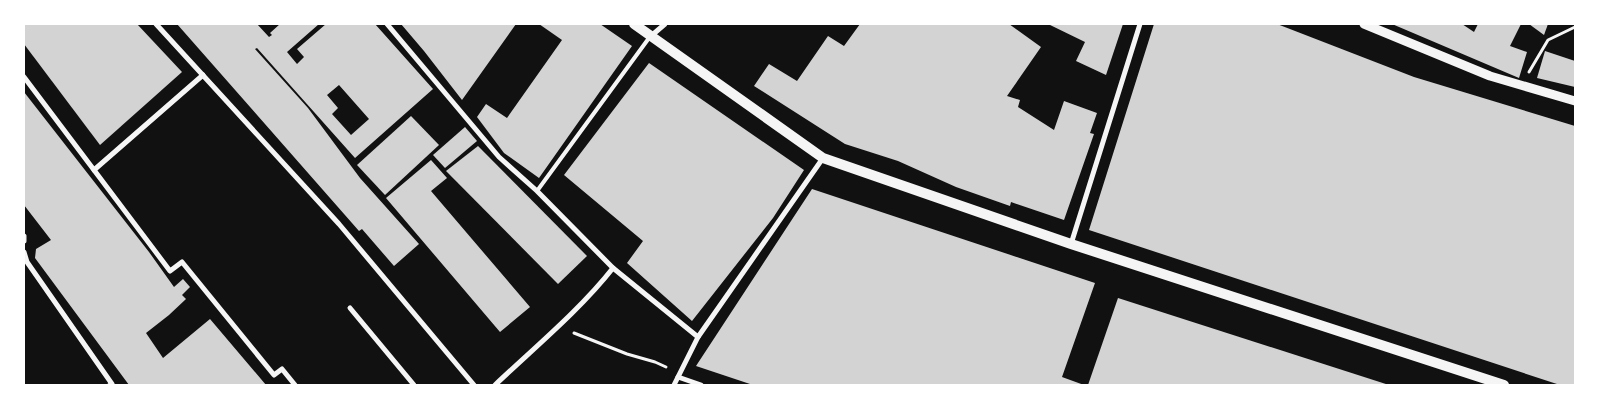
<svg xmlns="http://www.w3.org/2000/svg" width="1599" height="409" font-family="Literata,serif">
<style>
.building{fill:#d3d3d3;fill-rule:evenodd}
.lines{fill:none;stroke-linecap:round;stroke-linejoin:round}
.path{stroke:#f5f5f5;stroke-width:3}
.service{stroke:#f5f5f5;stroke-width:4}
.minor{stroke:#f5f5f5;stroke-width:5}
.tertiary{stroke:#f5f5f5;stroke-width:9}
.secondary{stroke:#f5f5f5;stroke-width:10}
</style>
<rect width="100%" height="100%" fill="#111"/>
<!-- building -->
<g class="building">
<polygon points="24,24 137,24 182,72 100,145 24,44"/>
<path d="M177 24H257L269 37 272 35 270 33 280 24H319L287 52 297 64 304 57 297 49 326 24H375L433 89 355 158 257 48 255 49 308 108 360 178 419 244 394 266 362 229 359 231ZM339 85 369 119 351 135 332 114 338 108 327 95Z"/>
<polygon points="401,24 516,24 462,100 424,51"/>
<polygon points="539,24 600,24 632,46 539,178 504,153 477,117 486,104 507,118 562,40"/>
<polygon points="860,24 1009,24 1041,47 1007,96 1020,100 1018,107 1054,130 1064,101 1097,113 1090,133 1094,134 1064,220 1011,202 1010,206 956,187 898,161 845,144 754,86 769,64 797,81 828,36 844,46"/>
<polygon points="1048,24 1123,24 1106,75 1076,61 1085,42"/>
<polygon points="1154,24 1277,24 1414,77 1575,126 1575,385 1560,385 1089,230"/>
<polygon points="1392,24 1462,24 1474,32 1478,24 1521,24 1510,46 1527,52 1519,78"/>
<polygon points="1529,24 1548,24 1544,35"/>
<polygon points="1545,51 1575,61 1575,87 1537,78"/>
<polygon points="649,63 804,170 773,218 692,321 627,263 643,241 564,175"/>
<polygon points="24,92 149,252 174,287 183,279 190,287 182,295 186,299 169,315 146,333 163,358 210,319 266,385 129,385 35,258 36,249 51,240 24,205"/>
<polygon points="411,116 439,145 385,195 357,165"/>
<polygon points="465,127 477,141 445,168 433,155"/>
<polygon points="478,146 587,256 558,284 446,171"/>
<polygon points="431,160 447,178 431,191 530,307 500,332 386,198"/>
<polygon points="812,189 1095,283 1062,377 1084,385 753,385 696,366"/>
<polygon points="1118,298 1389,385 1088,385"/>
</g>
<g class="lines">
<!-- path -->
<g class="path">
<polyline points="1529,72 1548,40 1575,27"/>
<polyline points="574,333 627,354 655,362 666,367"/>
</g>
<!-- service -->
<polyline class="service" points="537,191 649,38"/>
<!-- minor -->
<g class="minor">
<polyline points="156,24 339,224 474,385"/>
<polyline points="387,24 499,157 537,191 613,268 698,337"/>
<polyline points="651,36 665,24"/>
<polyline points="24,77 170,271 182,262 274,375 282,369 295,385"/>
<polyline points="94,170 203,75"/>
<polyline points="24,236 24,241"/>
<polyline points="1071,244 1140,24"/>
<polyline points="24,252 27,262 112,384 110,385"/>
<polyline points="350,308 414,385"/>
<polyline points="678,377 701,385"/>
<path d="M495 385C534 348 580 310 613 268"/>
<polyline points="674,385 698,337 823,158"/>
</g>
<!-- tertiary -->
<polyline class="tertiary" points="1364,24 1490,76 1575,101"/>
<!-- secondary -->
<polyline class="secondary" points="634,24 823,158 1071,244 1504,385"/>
</g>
<!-- border -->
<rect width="1599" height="409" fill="none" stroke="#ffffff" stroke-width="50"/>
</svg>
